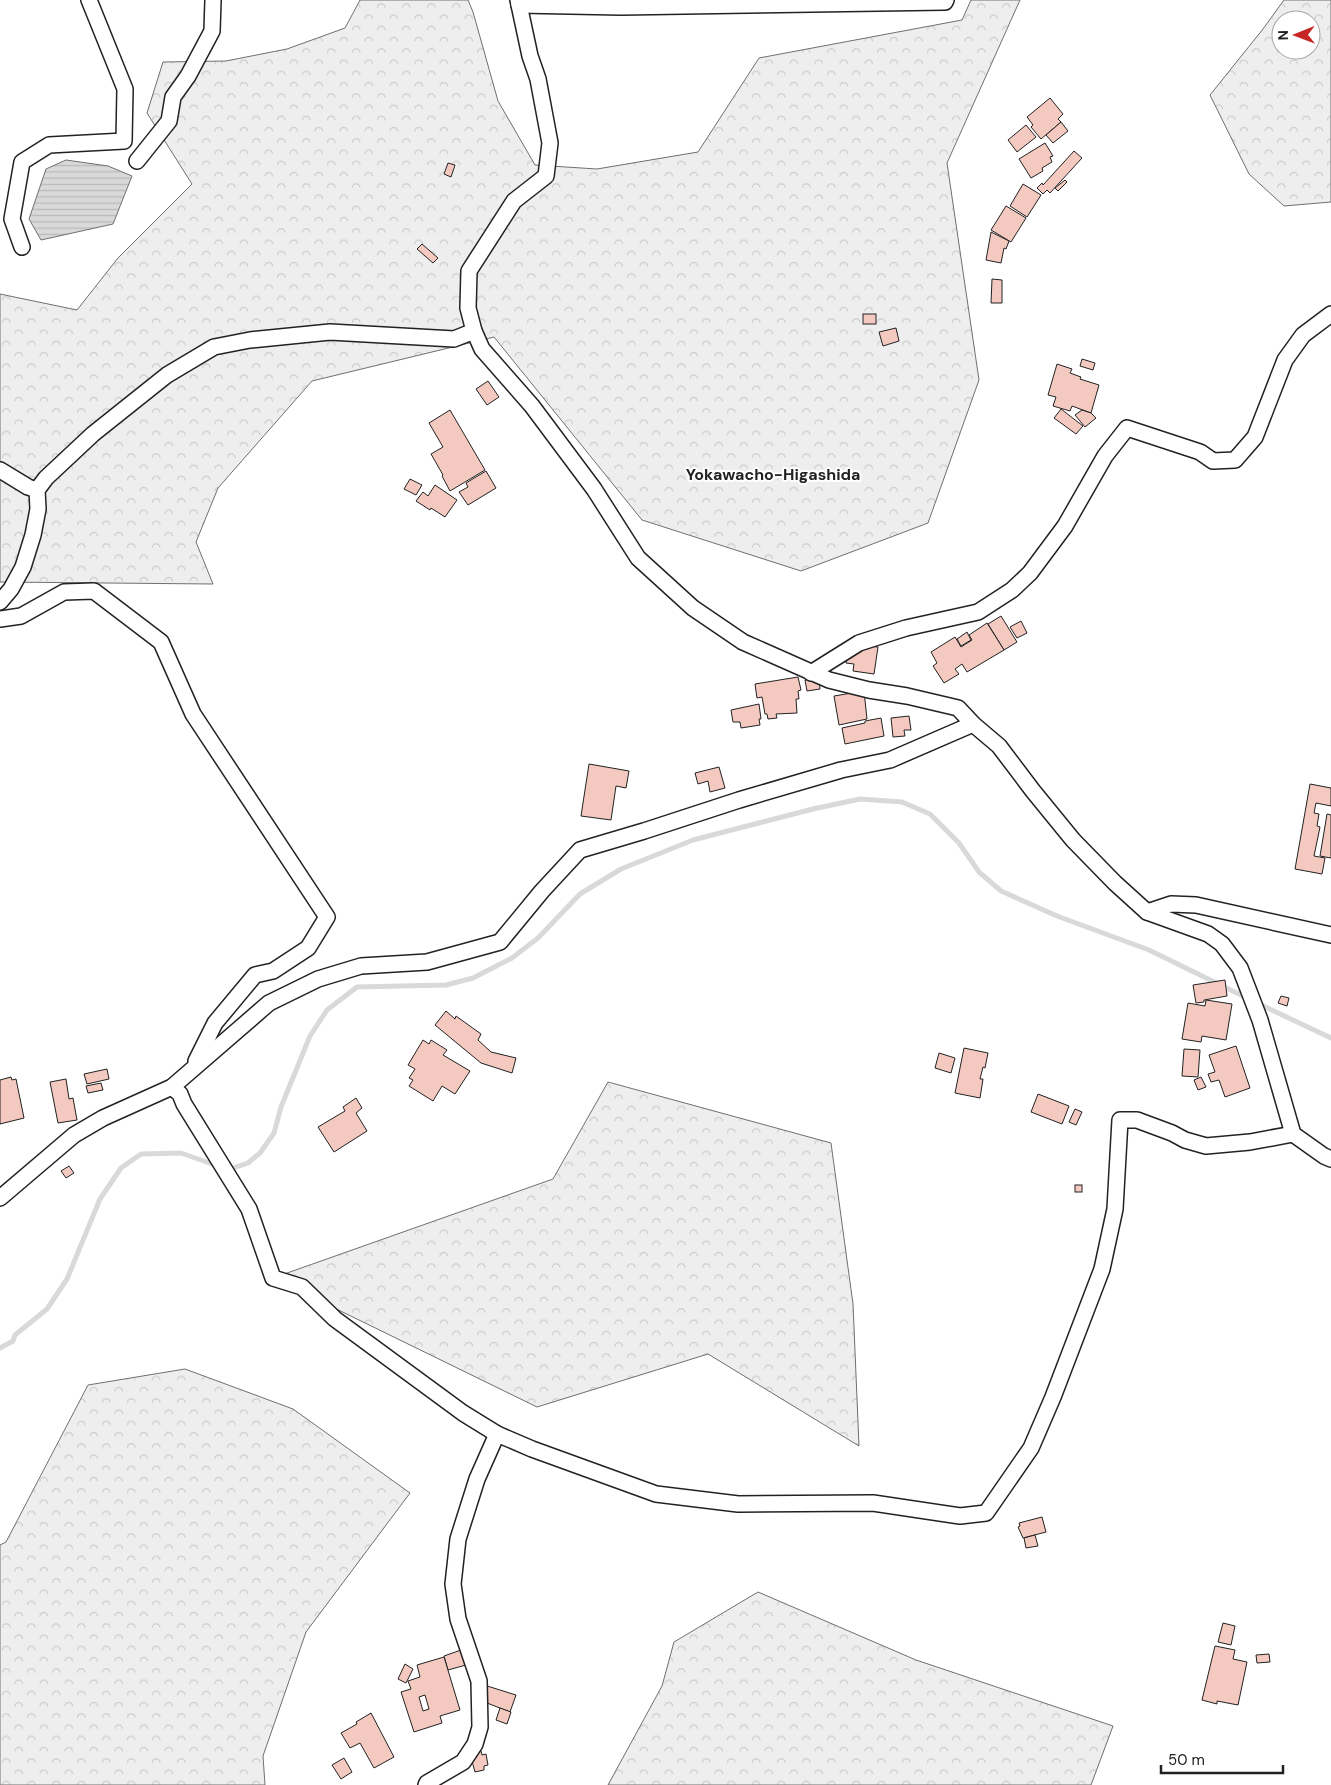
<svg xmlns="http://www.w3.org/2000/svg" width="1331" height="1785" font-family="'DM Sans',sans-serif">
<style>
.forest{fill:url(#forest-crowns);stroke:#6f6f6f;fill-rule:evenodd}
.water{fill:url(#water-rules);stroke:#6f6f6f}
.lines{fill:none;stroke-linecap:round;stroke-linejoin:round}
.stream{stroke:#d9d9d9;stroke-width:5}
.building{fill:#f3c9c0;stroke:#222;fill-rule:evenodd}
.street-casing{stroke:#222;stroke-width:18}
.street{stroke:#fff;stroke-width:15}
.labels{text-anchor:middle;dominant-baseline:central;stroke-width:4;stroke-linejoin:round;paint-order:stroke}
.quarter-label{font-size:16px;font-weight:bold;fill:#222;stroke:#fff}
</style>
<defs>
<pattern id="forest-crowns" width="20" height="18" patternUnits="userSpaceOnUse" patternTransform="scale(1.25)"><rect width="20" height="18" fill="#eee"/><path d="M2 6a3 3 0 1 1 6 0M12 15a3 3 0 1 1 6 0" fill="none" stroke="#ccc"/></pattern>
<pattern id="water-rules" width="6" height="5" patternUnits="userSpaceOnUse" patternTransform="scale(1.25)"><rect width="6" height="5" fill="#d9d9d9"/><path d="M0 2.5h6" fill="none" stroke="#bababa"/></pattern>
</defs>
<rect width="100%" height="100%" fill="#fff"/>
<!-- forest -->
<g class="forest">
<polygon points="360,0 468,0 473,12 498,101 535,165 597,169 698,152 759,58 962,20 971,0 1020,0 947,163 979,380 928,523 801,571 642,520 494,337 312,381 218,488 196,542 213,584 0,582 0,294 77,310 118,258 192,184 147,113 163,62 226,61 287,49 345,28"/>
<path d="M1284 0H1331V202L1284 206 1249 174 1210 95 1263 29ZM1281 20H1311V50H1281Z"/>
<polygon points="608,1082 831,1143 853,1304 859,1446 708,1354 537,1407 273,1278 553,1179"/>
<polygon points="185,1369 293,1409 410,1493 306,1632 263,1756 265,1785 0,1785 0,1545 6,1542 88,1385"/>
<polygon points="758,1592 916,1660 1113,1726 1091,1785 608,1785 662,1686 674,1642"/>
</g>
<!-- water -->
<polygon class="water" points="66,160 108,166 132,176 113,224 41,240 29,219 46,169"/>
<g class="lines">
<!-- stream -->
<g class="stream">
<polyline points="1257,1003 1331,1038"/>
<polyline points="226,1167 233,1168 248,1163 260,1153 274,1133 281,1107 310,1036 327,1010 357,987 446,985 473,978 512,958 538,938 580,894 621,869 693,840 813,809 860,799 902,802 930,814 959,843 979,872 1001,891 1057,916 1149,950 1247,998"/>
<polyline points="0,1348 13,1341 15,1335 47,1309 67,1279 100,1199 121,1168 141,1154 181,1153 218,1166"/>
</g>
</g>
<!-- building -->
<g class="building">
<polygon points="1050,98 1063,114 1058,119 1061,122 1041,139 1031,127 1033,125 1027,117"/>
<polygon points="1061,122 1068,131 1053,143 1046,135"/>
<polygon points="1026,125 1036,137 1017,152 1008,140"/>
<polygon points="1045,143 1053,156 1050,157 1052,162 1042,168 1043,171 1031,178 1019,159"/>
<polygon points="1074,151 1082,158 1050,193 1047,190 1043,194 1037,188 1042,183 1043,185"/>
<polygon points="448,163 455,165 451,177 444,174"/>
<polygon points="1065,180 1067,182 1058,191 1055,188"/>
<polygon points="1023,184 1041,195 1027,217 1010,206"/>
<polygon points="1006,206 1026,218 1011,242 991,230"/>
<polygon points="991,232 1009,241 1006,249 1004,248 1001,263 986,260"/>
<polygon points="422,244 438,258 433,263 417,249"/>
<polygon points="992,279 1002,280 1002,303 991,303"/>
<rect x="863" y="314" width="13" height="10"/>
<polygon points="896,328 899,341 883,346 879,332"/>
<polygon points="1082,359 1095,363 1093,370 1080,366"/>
<polygon points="1057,364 1072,369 1070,373 1081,377 1080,379 1099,385 1091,413 1072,406 1070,411 1053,406 1056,397 1048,395"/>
<polygon points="488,381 499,397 487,405 476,389"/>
<polygon points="1061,409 1083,426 1076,434 1054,418"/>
<polygon points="450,410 485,470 450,491 442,476 443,475 431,454 443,447 429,423"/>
<polygon points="1082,410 1091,413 1096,418 1085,427 1075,415"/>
<polygon points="486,471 496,488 468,505 459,492 468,487 466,483"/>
<polygon points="410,479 422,485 416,495 404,489"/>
<polygon points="435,485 457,500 445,517 431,508 430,510 416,501 423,492 428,496"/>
<polygon points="1001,616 1017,642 1004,650 988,624"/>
<polygon points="1021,621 1027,633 1017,638 1010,627"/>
<polygon points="987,623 1004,650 967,672 962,664 955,669 959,674 944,683 933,666 937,663 931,652 955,637 961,647 972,640 969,635"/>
<polygon points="967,632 971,640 961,646 957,639"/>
<polygon points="861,645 878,647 874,674 853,671 854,664 846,663 848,646"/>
<polygon points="798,677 801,690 798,691 799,699 796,699 797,713 776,714 777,718 768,719 767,714 765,714 762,697 757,698 755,684"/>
<polygon points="819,678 820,689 807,691 805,680"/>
<polygon points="864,691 867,719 839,725 834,696"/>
<polygon points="759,704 761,719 759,719 760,725 741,728 740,722 733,722 731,710"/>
<polygon points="909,716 911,730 904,730 905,736 893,737 891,718"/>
<polygon points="881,718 884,736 845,744 842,728 865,723 865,721"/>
<polygon points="589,764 629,771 626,788 616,786 611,820 581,816"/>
<polygon points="719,767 725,788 710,792 708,781 698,784 695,773"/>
<polygon points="1310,784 1331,788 1331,806 1316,803 1314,813 1319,814 1317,826 1320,827 1314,856 1325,858 1322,874 1295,869"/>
<polygon points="1327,814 1331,815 1331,858 1320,856"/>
<polygon points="1225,980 1227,996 1204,1000 1204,1002 1196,1003 1193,985"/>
<polygon points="1281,996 1289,998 1287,1006 1278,1003"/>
<polygon points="1206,1000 1232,1004 1226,1040 1202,1036 1201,1042 1182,1039 1188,1003 1205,1006"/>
<polygon points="446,1011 455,1019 456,1016 481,1034 478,1040 491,1052 516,1058 512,1073 481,1063 435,1025"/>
<polygon points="423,1040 429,1044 431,1040 447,1050 443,1055 470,1071 455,1094 442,1086 433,1101 409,1086 413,1080 409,1078 415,1069 408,1065"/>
<polygon points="1236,1046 1250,1088 1225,1097 1219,1080 1211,1082 1208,1074 1215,1072 1209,1055"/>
<polygon points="964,1048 988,1053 985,1068 983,1067 980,1079 983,1079 980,1098 955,1093"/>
<polygon points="1184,1049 1200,1050 1198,1077 1182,1076"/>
<polygon points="939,1053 955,1058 951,1073 935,1068"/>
<polygon points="107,1069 109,1079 87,1084 84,1074"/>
<polygon points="11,1077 12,1080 16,1079 24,1118 0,1124 0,1080"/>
<polygon points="1201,1077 1206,1087 1198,1090 1194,1080"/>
<polygon points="66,1079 69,1099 73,1098 77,1120 58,1123 50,1082"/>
<polygon points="101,1083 103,1090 88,1093 86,1086"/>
<polygon points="1038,1094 1069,1106 1062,1124 1031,1112"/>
<polygon points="356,1098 362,1108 356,1113 367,1131 334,1152 318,1127 345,1111 343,1107"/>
<polygon points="1075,1109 1082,1112 1076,1125 1069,1122"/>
<polygon points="69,1166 74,1173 66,1178 61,1171"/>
<rect x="1075" y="1185" width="7" height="7"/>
<polygon points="1042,1517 1046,1532 1023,1538 1018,1527 1020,1526 1019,1523"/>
<polygon points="1035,1535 1038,1546 1026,1548 1024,1538"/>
<polygon points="1223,1623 1235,1626 1231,1645 1218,1642"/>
<polygon points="1215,1646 1235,1650 1233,1659 1247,1662 1238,1705 1217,1701 1217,1704 1202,1700"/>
<polygon points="461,1650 466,1665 448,1670 444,1656"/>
<polygon points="1269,1654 1270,1662 1257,1663 1256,1655"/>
<path d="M444 1657 460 1710 440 1716 442 1723 414 1732 401 1692 411 1689 408 1681 420 1677 417 1665ZM425 1695 429 1709 423 1711 419 1697Z"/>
<polygon points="405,1664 413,1669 406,1683 398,1679"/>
<polygon points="484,1685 516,1695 510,1712 487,1703"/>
<polygon points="500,1708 511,1712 507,1724 496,1720"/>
<polygon points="371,1713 394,1757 374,1768 360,1743 350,1748 341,1733 357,1724 356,1722"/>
<polygon points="481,1751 482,1755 486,1754 488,1765 484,1766 484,1770 475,1772 470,1754"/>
<polygon points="344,1758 352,1772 341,1779 332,1765"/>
</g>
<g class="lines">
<!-- street casing -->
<g class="street-casing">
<g id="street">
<polyline points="518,0 530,56 538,79 550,143 546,176 514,201 469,271 468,308 474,331 482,349 532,406 594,489 638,558 693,608 743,642 829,680 869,690 907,696 958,708 973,724 999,746 1033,791 1073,840 1115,883 1147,912 1208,934 1222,944 1240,968 1260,1020 1293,1134 1324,1156 1331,1159"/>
<polyline points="519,5 621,7 945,2 946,0"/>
<polyline points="137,161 169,121 173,97 188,76 212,31 213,0"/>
<polyline points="22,247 12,219 22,162 49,145 124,141 125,89 89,0"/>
<polyline points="0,470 28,487 37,490"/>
<polyline points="0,602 11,589 23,567 33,535 38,509 37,490 46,478 93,434 167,375 214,347 250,340 330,332 454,339 474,331"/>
<polyline points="0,619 21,616 64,592 94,591 161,642 193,714 327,917 308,948 273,971 255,975 215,1023 196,1061"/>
<polyline points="811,673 859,643 906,628 978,612 1012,590 1030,573 1065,526 1105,456 1127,428 1200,452 1213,461 1235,460 1255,437 1285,360 1303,335 1331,314"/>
<polyline points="1147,912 1171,904 1196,905 1331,935"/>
<polyline points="172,1087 180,1094 184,1104 249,1209 273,1278 302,1287 335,1319 463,1413 497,1434 532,1449 656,1494 738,1504 873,1503 960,1516 986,1513 1031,1448 1053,1397 1102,1269 1115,1209 1120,1120 1137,1120 1172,1133 1185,1140 1206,1146 1250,1142 1293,1134"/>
<polyline points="0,1198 74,1135 103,1118 172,1087 269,1003 318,979 361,966 427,962 500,942 542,891 580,850 644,831 739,800 841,770 890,760 973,724"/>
<polyline points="426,1785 427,1783 463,1762 475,1744 480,1727 479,1681 458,1619 453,1584 458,1539 477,1479 497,1434"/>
</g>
</g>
<!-- street -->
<use href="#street" class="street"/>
</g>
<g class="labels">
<!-- quarter labels -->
<g class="quarter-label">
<text x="773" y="474">Yokawacho-Higashida</text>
</g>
</g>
<!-- north arrow -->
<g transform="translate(1296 35) rotate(269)"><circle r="24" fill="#ffffff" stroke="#a7a7a7"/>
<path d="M0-4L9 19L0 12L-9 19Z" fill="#c62828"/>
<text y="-8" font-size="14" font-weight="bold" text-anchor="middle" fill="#222222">N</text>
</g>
<!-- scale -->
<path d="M1161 1765v8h122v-8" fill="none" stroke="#222222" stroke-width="2.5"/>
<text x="1168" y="1765" font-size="15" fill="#222222" stroke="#ffffff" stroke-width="4" paint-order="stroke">50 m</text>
</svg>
